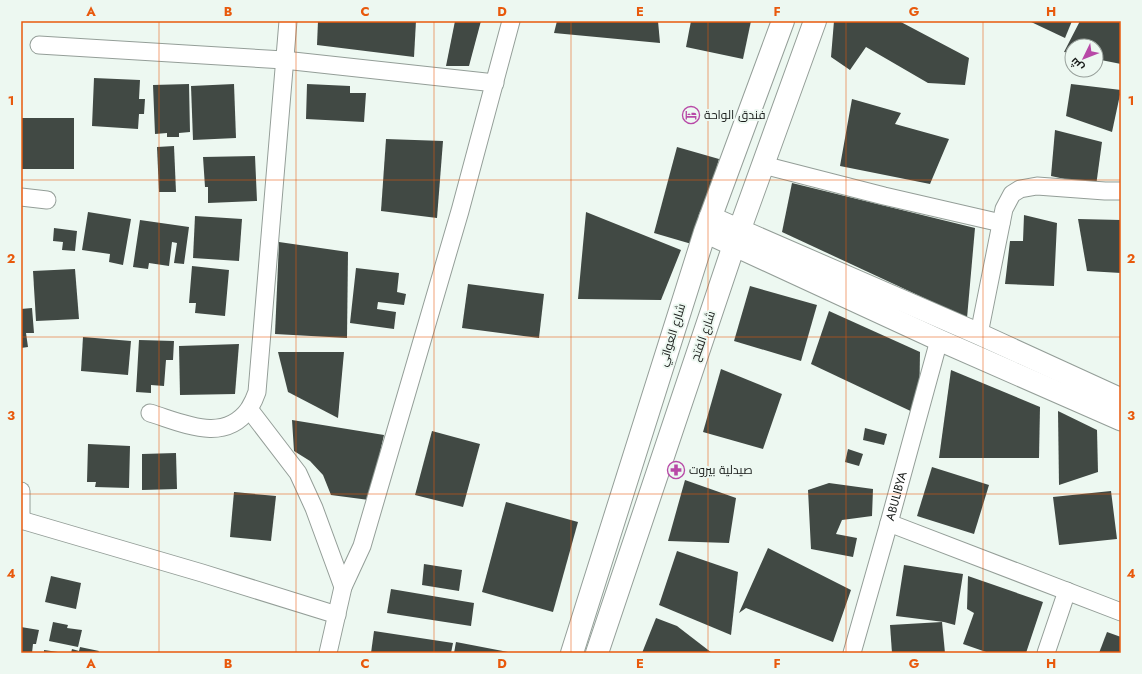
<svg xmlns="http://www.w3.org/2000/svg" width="1142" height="674" font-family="Jost,Cairo,sans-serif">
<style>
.building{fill:#414944}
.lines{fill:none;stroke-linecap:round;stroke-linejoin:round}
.minor-casing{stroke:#949e98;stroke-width:19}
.tertiary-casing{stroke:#949e98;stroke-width:23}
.primary-casing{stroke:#949e98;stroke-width:24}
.minor{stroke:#fff;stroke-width:17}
.tertiary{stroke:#fff;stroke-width:21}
.primary{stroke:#fff;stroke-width:22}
.grid{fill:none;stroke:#e8590c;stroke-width:1;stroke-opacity:0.55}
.labels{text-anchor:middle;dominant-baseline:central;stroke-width:4;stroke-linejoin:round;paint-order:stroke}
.poi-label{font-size:12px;fill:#181b19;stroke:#edf8f1;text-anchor:start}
.street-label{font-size:12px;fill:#181b19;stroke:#edf8f1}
.neatline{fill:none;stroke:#e8590c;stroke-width:1.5}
.grid-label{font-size:13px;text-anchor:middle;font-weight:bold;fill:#e8590c}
</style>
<rect width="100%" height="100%" fill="#edf8f1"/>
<!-- building -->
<g class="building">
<polygon points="318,21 416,21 414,57 317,45"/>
<polygon points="455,21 481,21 469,66 446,66"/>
<polygon points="557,21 658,21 660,43 554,33"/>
<polygon points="691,21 751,21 743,59 686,47"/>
<polygon points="834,21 899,21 969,58 965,85 928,83 866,47 850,70 831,57"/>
<polygon points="1029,21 1072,21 1065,38"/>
<polygon points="1080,21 1121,21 1121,64 1096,59 1096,46 1072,46 1072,53 1064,52"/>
<polygon points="94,78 140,80 139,99 145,99 144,114 139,114 138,129 92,126"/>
<polygon points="189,84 190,132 179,133 179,137 167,137 167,133 155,134 153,85"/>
<polygon points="234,84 236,138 193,140 191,86"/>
<polygon points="307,84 350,86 350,93 366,93 364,122 306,119"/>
<polygon points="1071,84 1121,90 1112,132 1066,116"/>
<polygon points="852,99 901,113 895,124 949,139 930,184 840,166"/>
<rect x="21" y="118" width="53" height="51"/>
<polygon points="1055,130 1102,142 1096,186 1051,176"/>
<polygon points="386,139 443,141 437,218 381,211"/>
<polygon points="174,146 176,192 159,192 157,147"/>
<polygon points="677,147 719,159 695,245 654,233"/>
<polygon points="255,156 257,201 208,203 208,187 205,187 203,157"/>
<polygon points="792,183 975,228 967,318 782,232"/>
<polygon points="88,212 131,219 123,265 109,262 110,254 82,250"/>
<polygon points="586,212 681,250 661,300 578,299"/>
<polygon points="1024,215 1057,223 1054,286 1005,284 1010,241 1023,241"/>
<polygon points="195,216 242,219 239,261 193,258"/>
<polygon points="1078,219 1121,220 1121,273 1087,271"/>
<polygon points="140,220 189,227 184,264 174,263 177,243 172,242 169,266 149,263 148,269 133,267"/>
<polygon points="54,228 77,231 75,251 62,250 63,242 53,241"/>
<polygon points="279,242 348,252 347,338 275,334"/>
<polygon points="192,266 229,270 225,316 195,313 196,303 189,303"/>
<polygon points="356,268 399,273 397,292 406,294 404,305 378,302 377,309 396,312 394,329 350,323"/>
<polygon points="75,269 79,319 36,321 33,271"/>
<polygon points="468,284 544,294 539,338 462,328"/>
<polygon points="750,286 817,305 801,361 734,341"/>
<polygon points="32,308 34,333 26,333 28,347 21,348 21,309"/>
<polygon points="829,311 920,352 919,415 811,364"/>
<polygon points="83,337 131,341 128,375 81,371"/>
<polygon points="139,340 174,341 173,360 166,360 164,386 151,385 151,393 136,392"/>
<polygon points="239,344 235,394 180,395 179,346"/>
<polygon points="278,352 344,352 338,418 288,392"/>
<polygon points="721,369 782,394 763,449 703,432"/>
<polygon points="951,370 1040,407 1039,458 939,458"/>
<polygon points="1058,411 1097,430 1098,472 1059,485"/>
<polygon points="292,420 384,435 369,500 331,495 323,475 310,461 294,451"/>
<polygon points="865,428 887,434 884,445 863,440"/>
<polygon points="432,431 480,444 463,507 415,495"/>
<polygon points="88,444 130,446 129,488 95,487 96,482 87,482"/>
<polygon points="848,449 863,454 859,466 845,462"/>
<polygon points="176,453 177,489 142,490 142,454"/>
<polygon points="932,467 989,485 974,534 917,516"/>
<polygon points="685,480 736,498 729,543 668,541"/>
<polygon points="829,483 873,489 872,516 842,520 836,534 857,538 853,557 811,549 808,490"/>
<polygon points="1111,491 1117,539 1059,545 1053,497"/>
<polygon points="234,492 276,496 271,541 230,537"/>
<polygon points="506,502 578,522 553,612 482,592"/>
<polygon points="768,548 851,590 833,642 746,608 739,613"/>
<polygon points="677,551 738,572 731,635 659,605"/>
<polygon points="424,564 462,570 459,591 422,585"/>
<polygon points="904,565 963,574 955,625 944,622 896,616"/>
<polygon points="51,576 81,583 76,609 45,602"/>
<polygon points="968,576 1043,602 1026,653 989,653 963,644 974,613 967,609"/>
<polygon points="391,589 474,603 471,626 387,613"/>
<polygon points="656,618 677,626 712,653 642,653"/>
<polygon points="53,622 68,625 67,628 82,630 78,647 49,641"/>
<polygon points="942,622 945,653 892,653 890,625"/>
<polygon points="21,627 39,630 36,644 33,644 32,653 21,653"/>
<polygon points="374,631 453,643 451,653 371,653"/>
<polygon points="1107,632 1121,637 1121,653 1099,653"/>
<polygon points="456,642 508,652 508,653 454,653"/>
<polygon points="80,647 99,651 98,653 71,653 72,649 79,651"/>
<polygon points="44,650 58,652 58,653 44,653"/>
</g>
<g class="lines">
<!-- minor casing -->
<g class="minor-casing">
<g id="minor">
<polyline points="39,45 284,60 495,83"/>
<polyline points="763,165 884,196 1001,223"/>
<polyline points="21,197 47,200"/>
<polyline points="979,334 1004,209 1012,194 1020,189 1037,186 1105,191 1121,191"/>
<polyline points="249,409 298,473 314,508 343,587"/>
<path d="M150 413C183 423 224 444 249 409 252 404 255 398 257 392L288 21"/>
<polyline points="21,491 21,521"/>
<polyline points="21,520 202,573 337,615"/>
<polyline points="889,523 1121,612"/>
<polyline points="328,653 343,587 362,546 460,211 511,21"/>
<path id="s1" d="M852 653 889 523 939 340"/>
<polyline points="1046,653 1067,591"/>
</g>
</g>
<!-- tertiary casing -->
<g class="tertiary-casing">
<g id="tertiary">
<polyline points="710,217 979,334 1121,399"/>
<polyline points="705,232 939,340 1121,420"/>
</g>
</g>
<!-- primary casing -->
<g class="primary-casing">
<g id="primary">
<polyline points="572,653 705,232 783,21"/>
<polyline points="597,653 734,245 815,21"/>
</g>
</g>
<!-- minor -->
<use href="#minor" class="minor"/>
<!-- tertiary -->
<use href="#tertiary" class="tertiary"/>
<!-- primary -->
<use href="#primary" class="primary"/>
</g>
<!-- grid -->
<path class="grid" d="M159 21V653M296 21V653M434 21V653M571 21V653M708 21V653M846 21V653M983 21V653M21 180H1121M21 337H1121M21 494H1121"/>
<!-- icons -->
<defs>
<g id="hotel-ring" transform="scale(0.9)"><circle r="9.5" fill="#edf8f1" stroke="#b849a7" stroke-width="1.5"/><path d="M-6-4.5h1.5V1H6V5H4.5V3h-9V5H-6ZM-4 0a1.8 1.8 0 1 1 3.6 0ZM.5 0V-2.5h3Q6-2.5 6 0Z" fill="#b849a7"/></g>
<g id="pharmacy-ring" transform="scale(0.9)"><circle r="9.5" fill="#edf8f1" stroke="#b849a7" stroke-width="1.5"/><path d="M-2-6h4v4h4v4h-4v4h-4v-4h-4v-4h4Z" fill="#b849a7"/></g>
</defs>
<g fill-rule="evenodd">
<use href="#hotel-ring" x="691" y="115"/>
<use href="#pharmacy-ring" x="676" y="470"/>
</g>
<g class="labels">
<!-- poi labels -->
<g class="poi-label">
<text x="704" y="115">فندق الواحة</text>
<text x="689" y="470">صيدلية بيروت</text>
</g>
<!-- street labels -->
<g class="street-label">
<text transform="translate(672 335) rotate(-73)">شارع العواتي</text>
<text transform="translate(703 336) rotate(-71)">شارع الفتح</text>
<text stroke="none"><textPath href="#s1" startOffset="163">ABULIBYA</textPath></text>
</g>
</g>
<!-- border -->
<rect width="1142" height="674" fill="none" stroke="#edf8f1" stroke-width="44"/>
<!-- north arrow -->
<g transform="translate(1084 58) rotate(227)"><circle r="19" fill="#edf8f1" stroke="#98a09b"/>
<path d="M0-3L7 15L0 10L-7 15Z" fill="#b849a7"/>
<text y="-6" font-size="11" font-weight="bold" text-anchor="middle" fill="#181b19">ش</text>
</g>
<rect x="22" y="22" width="1098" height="630" class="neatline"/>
<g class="grid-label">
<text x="91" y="16">A</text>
<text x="228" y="16">B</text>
<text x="365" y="16">C</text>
<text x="502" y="16">D</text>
<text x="640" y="16">E</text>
<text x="777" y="16">F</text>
<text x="914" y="16">G</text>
<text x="1051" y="16">H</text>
<text x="11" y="105">1</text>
<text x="1131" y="105">1</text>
<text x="11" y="263">2</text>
<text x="1131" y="263">2</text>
<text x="11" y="420">3</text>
<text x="1131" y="420">3</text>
<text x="11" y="578">4</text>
<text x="1131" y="578">4</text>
<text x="91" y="668">A</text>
<text x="228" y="668">B</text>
<text x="365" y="668">C</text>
<text x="502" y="668">D</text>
<text x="640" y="668">E</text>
<text x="777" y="668">F</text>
<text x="914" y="668">G</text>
<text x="1051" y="668">H</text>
</g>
</svg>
